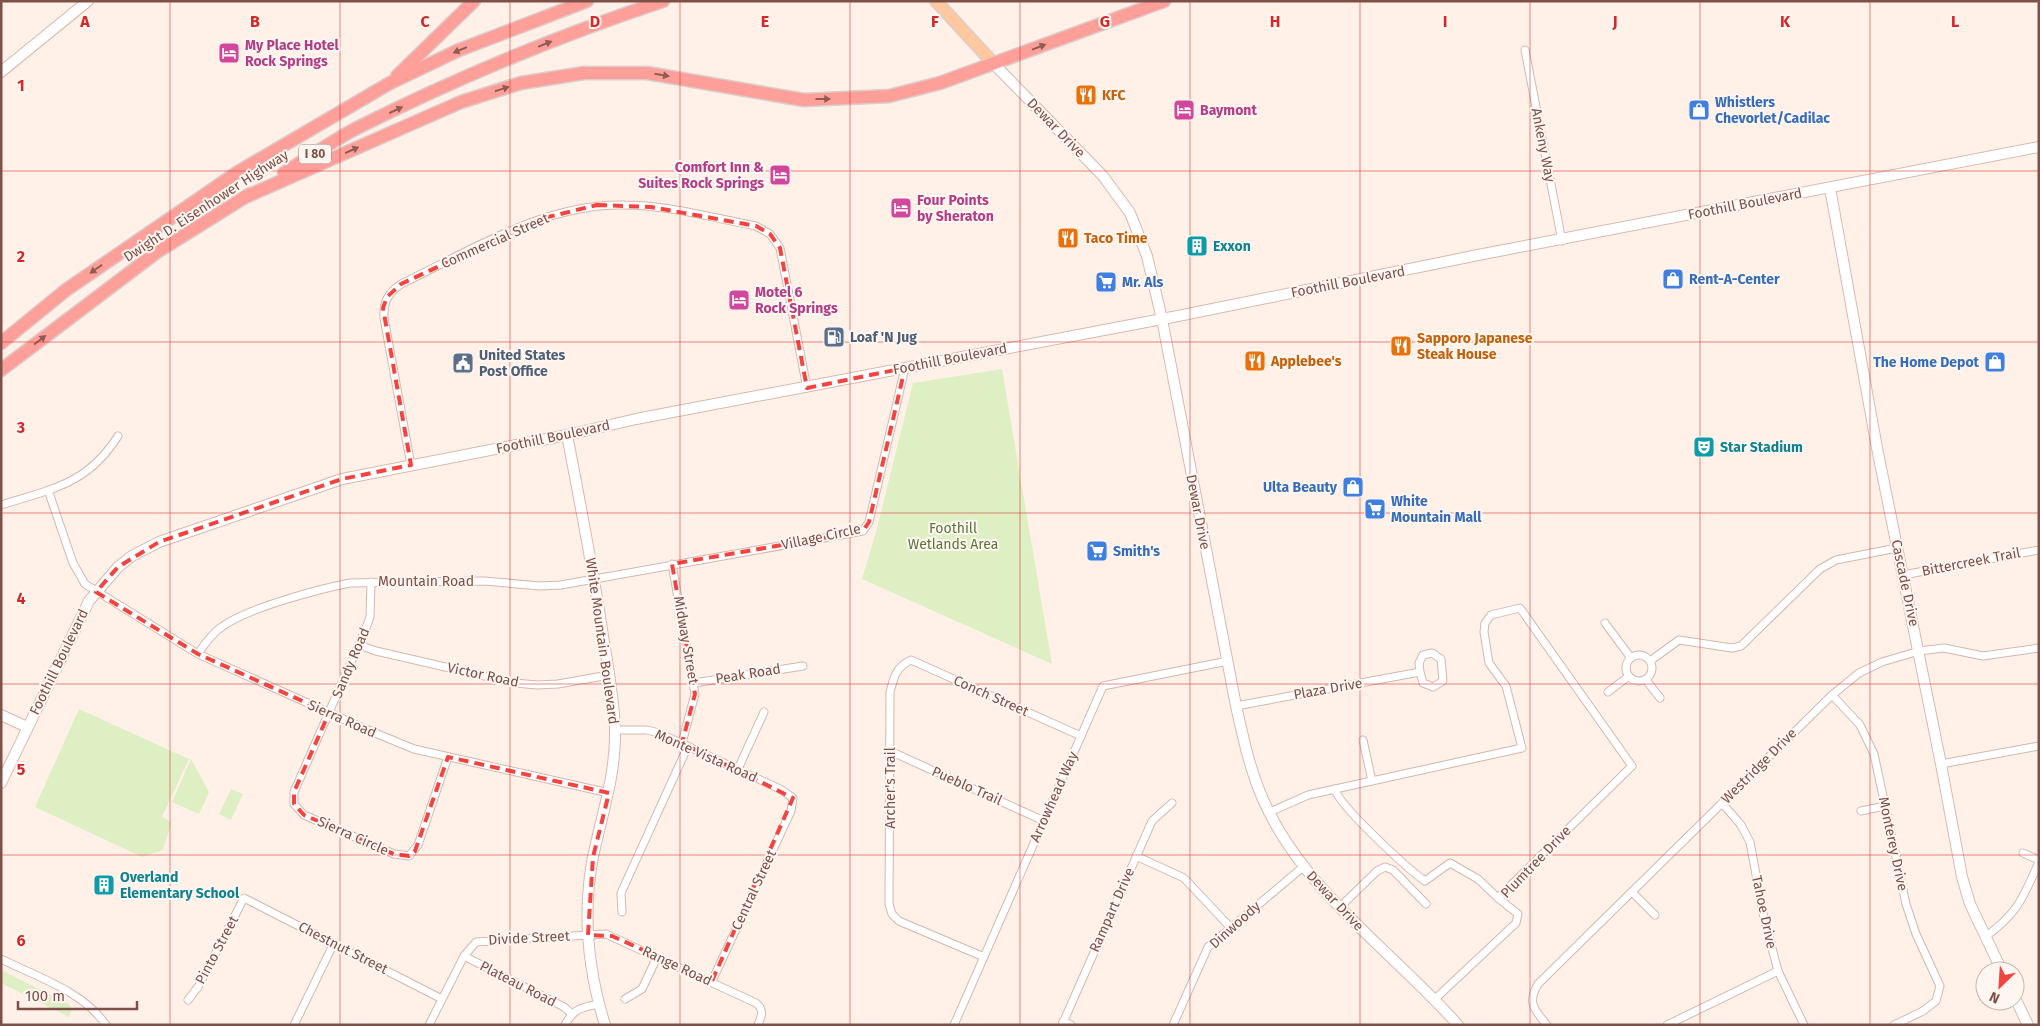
<svg xmlns="http://www.w3.org/2000/svg" width="2040" height="1026" font-family="'Fira Sans',sans-serif">
<style>
.green{fill:#deefc4}
.lines{fill:none;stroke-linecap:round;stroke-linejoin:round}
.street-casing{stroke:#d5b7ae;stroke-width:9}
.secondary-casing{stroke:#dbb8ae;stroke-width:12}
.primary-casing{stroke:#dbcecc;stroke-width:14}
.highway-casing{stroke:#dbcecc;stroke-width:15}
.street{stroke:#fff;stroke-width:7}
.secondary{stroke:#fff;stroke-width:10}
.primary{stroke:#ffc89f;stroke-width:11}
.highway{stroke:#ff9f99;stroke-width:12}
.oneway{fill:#905c54}
.marked{fill:none;stroke:#f54440;stroke-width:4;stroke-dasharray:10 6;stroke-linejoin:round}
.grid{fill:none;stroke:#d62828;stroke-width:1;stroke-opacity:0.55}
.labels{text-anchor:middle;dominant-baseline:central;stroke-width:4;stroke-linejoin:round;paint-order:stroke}
.shield{fill:#fff6f1;stroke:#a4827b;stroke-width:1}
.shield-label{font-size:12px;font-weight:bold;fill:#7d5048}
.hotel-label{font-size:14px;font-weight:bold;fill:#b23c85;stroke:#fff6f1;text-anchor:start}
.food-label{font-size:14px;font-weight:bold;fill:#c56008;stroke:#fff6f1;text-anchor:start}
.shop-label{font-size:14px;font-weight:bold;fill:#366cbe;stroke:#fff6f1;text-anchor:start}
.street-label{font-size:14px;fill:#7d5048;stroke:#fff6f1}
.culture-label{font-size:14px;font-weight:bold;fill:#0d838f;stroke:#fff6f1;text-anchor:start}
.service-label{font-size:14px;font-weight:bold;fill:#4e5e75;stroke:#fff6f1;text-anchor:start}
.park-label{font-size:14px;fill:#587739;stroke:#fff6f1}
.grid-label{font-size:16px;text-anchor:middle;font-weight:bold;fill:#d62828;stroke:#fff6f1;stroke-width:4;stroke-linejoin:round;paint-order:stroke}
</style>
<rect width="100%" height="100%" fill="#fff1e8"/>
<!-- green -->
<g class="green">
<polygon points="1002,369 1052,664 862,579 876,532 913,383"/>
<polygon points="79,709 189,759 162,817 172,822 163,850 142,857 35,807"/>
<polygon points="191,759 209,792 199,814 172,802"/>
<polygon points="231,789 243,794 231,820 219,814"/>
<polygon points="1,970 69,1004 72,1009 69,1017 1,983"/>
</g>
<g class="lines">
<!-- street casing -->
<g class="street-casing">
<g id="street">
<polyline points="1525,50 1562,241"/>
<path d="M411 465 384 318C383 302 388 293 401 284 470 251 545 203 624 205 668 205 713 218 756 226L770 234 780 248 807 388"/>
<polyline points="48,490 73,563 85,584 198,654 368,730 414,749 609,793"/>
<path d="M1 505C52 489 88 484 118 436"/>
<polyline points="672,564 695,694 682,743"/>
<polyline points="1903,575 2039,550"/>
<polyline points="371,582 370,617 366,628 294,792 294,804 304,815 394,854 409,856 418,845 448,757"/>
<polyline points="1605,623 1631,658"/>
<polyline points="359,645 376,651 515,683 537,685 558,684 609,675"/>
<path d="M198 654C205 643 212 633 223 626 248 608 319 589 350 583L484 581 540 586 561 585 863 531 869 522 905 368"/>
<circle cx="1639" cy="668" r="13"/>
<polyline points="1650,661 1679,640 1732,648 1741,646 1820,569 1836,560 1897,548"/>
<polyline points="1646,680 1660,698"/>
<polyline points="694,683 803,666"/>
<polyline points="1608,692 1629,676"/>
<polyline points="1832,695 1860,725 1874,754 1906,904 1916,934 1940,986 1936,1001 1923,1011 1894,1025"/>
<polyline points="1236,706 1420,672 1423,683 1433,687 1443,681 1441,659 1432,653 1423,655 1419,663 1420,672"/>
<polyline points="615,730 647,730 659,733 780,789 793,798 791,811 712,981"/>
<polyline points="1363,740 1372,781"/>
<polyline points="890,751 1044,821"/>
<polyline points="1941,764 2039,746"/>
<polyline points="738,769 764,712"/>
<path d="M1335 789C1338 805 1409 870 1425 881L1450 863 1478 879 1498 898"/>
<polyline points="1722,803 1741,825 1750,842 1764,918 1778,971 1804,1025"/>
<polyline points="1861,811 1885,806"/>
<polyline points="1270,812 1308,795 1522,748 1506,686 1489,663 1484,632 1485,623 1491,615 1520,608 1632,766 1498,898 1518,914 1516,923 1435,999"/>
<polyline points="2023,853 2039,860"/>
<polyline points="1136,856 1184,878 1230,927"/>
<polyline points="1632,892 1655,915"/>
<polyline points="1340,907 1377,871 1385,867 1393,870 1426,904"/>
<polyline points="622,912 621,893 688,746"/>
<path d="M1985 937C2018 913 2023 898 2039 862"/>
<polyline points="464,956 564,1007 571,1013"/>
<path d="M984 957 899 921 892 914 889 904 890 692C894 677 896 667 911 660L1081 736"/>
<path d="M1 959C37 977 83 991 106 1025"/>
<polyline points="625,999 642,989 657,957"/>
<polyline points="188,1000 198,987 244,898 442,999"/>
<polyline points="1063,1021 1071,1025"/>
<polyline points="294,1025 334,943"/>
<path d="M429 1025 464 956 476 942 606 934 756 1003C764 1009 762 1016 758 1025"/>
<path d="M565 1025C573 1009 582 1007 599 1004"/>
<polyline points="954,1025 1103,686 1228,661"/>
<polyline points="1062,1025 1152,821 1172,803"/>
<polyline points="1173,1025 1208,947 1303,867"/>
<path d="M1547 1025C1534 1009 1527 1003 1538 984L1832 695 1859 673 1882 662 1919 651 1944 648 1983 656 2039 648"/>
<polyline points="1667,1025 1778,971"/>
</g>
</g>
<!-- secondary casing -->
<g class="secondary-casing">
<g id="secondary">
<path d="M994 64 1103 176 1130 213 1147 256 1162 319 1236 706C1243 736 1249 767 1262 797 1302 891 1392 950 1458 1025"/>
<polyline points="1,72 88,1"/>
<polyline points="1830,188 1877,448 1941,764 1962,877 1970,904 2002,971"/>
<path d="M567 435C580 502 593 569 603 636 608 667 614 699 615 730 616 774 602 814 593 857 582 914 588 970 605 1025"/>
<polyline points="1,715 27,727"/>
<polyline points="1,783 89,601 118,567 132,556 159,542 342,479 567,435 636,419 1183,315 1478,255 2039,147"/>
<polyline points="2015,998 2028,1025"/>
</g>
</g>
<!-- primary casing -->
<g class="primary-casing">
<polyline id="primary" points="936,1 994,64"/>
</g>
<!-- highway casing -->
<g class="highway-casing">
<g id="highway">
<polyline points="397,76 474,1"/>
<path d="M284 173C308 158 331 142 355 129 454 79 558 36 663 1"/>
<polyline points="243,198 461,102 521,83 584,73 647,73 804,100 889,96 940,83 1164,1"/>
<polyline points="1,343 66,290 238,172 390,83 459,50 587,1"/>
<polyline points="1,370 157,252 250,194"/>
</g>
</g>
<!-- street -->
<use href="#street" class="street"/>
<!-- secondary -->
<use href="#secondary" class="secondary"/>
<!-- primary -->
<use href="#primary" class="primary"/>
<!-- highway -->
<use href="#highway" class="highway"/>
</g>
<!-- one-way arrows -->
<defs><path id="oneway-solid" d="M-6-.8H1V-3.2L6.5 0L1 3.2V.8H-6Z" transform="scale(1.25)"/></defs>
<g class="oneway">
<use href="#oneway-solid" transform="translate(545 44) rotate(-22)"/>
<use href="#oneway-solid" transform="translate(1039 47) rotate(-21)"/>
<use href="#oneway-solid" transform="translate(460 50) rotate(157)"/>
<use href="#oneway-solid" transform="translate(662 75) rotate(10)"/>
<use href="#oneway-solid" transform="translate(502 89) rotate(-17)"/>
<use href="#oneway-solid" transform="translate(823 99)"/>
<use href="#oneway-solid" transform="translate(396 110) rotate(-25)"/>
<use href="#oneway-solid" transform="translate(352 150) rotate(-24)"/>
<use href="#oneway-solid" transform="translate(96 269) rotate(145)"/>
<use href="#oneway-solid" transform="translate(40 340) rotate(-37)"/>
</g>
<!-- marked area -->
<path class="marked" d="M597 205 651 207 756 226 770 234 780 248 807 388 905 368 869 522 863 531 672 564 695 694 682 743 793 798 712 981 612 936 588 935 593 857 609 793 448 757 415 851 409 856 394 854 304 815 294 804V792L329 713 198 654 96 592 118 567 159 542 342 479 411 465 383 308 387 297 401 284 540 219Z"/>
<!-- grid -->
<path class="grid" d="M170 1V1025M340 1V1025M510 1V1025M680 1V1025M850 1V1025M1020 1V1025M1190 1V1025M1360 1V1025M1530 1V1025M1700 1V1025M1870 1V1025M1 171H2039M1 342H2039M1 513H2039M1 684H2039M1 855H2039"/>
<!-- icons -->
<defs>
<g id="hotel-square" transform="scale(1.125)"><rect x="-9" y="-9" width="18" height="18" rx="4" fill="#d1479c" stroke="#fff6f1"/><path d="M-6-4.5h1.5V1H6V5H4.5V3h-9V5H-6ZM-4 0a1.8 1.8 0 1 1 3.6 0ZM.5 0V-2.5h3Q6-2.5 6 0Z" fill="#fff"/></g>
<g id="restaurant-square" transform="scale(1.125)"><rect x="-9" y="-9" width="18" height="18" rx="4" fill="#e8710a" stroke="#fff6f1"/><path d="M-5-6h1v4h1v-4h1v4h1v-4h1v5L-1.5 .5V6h-2V.5L-5-1ZM5-6V6H3V1.5H1.5Q1.5-4 5-6Z" fill="#fff"/></g>
<g id="shop-square" transform="scale(1.125)"><rect x="-9" y="-9" width="18" height="18" rx="4" fill="#3f7fe0" stroke="#fff6f1"/><path d="M-5-2.5h2.3a2.7 3.5 0 0 1 5.4 0H5L5.5 6h-11ZM-1.5-2.5h3a1.5 2.3 0 0 0-3 0Z" fill="#fff"/></g>
<g id="building-square" transform="scale(1.125)"><rect x="-9" y="-9" width="18" height="18" rx="4" fill="#0f9aa8" stroke="#fff6f1"/><path d="M-4-6H4V6H1V3H-1V6H-4ZM-2.5-4.3h1.7v1.8h-1.7ZM.8-4.3h1.7v1.8H.8ZM-2.5-1h1.7V.8h-1.7ZM.8-1h1.7V.8H.8Z" fill="#fff"/></g>
<g id="supermarket-square" transform="scale(1.125)"><rect x="-9" y="-9" width="18" height="18" rx="4" fill="#3f7fe0" stroke="#fff6f1"/><path d="M-6-5.5h2.5l.6 2H6L4.5 2H-2.5L-4.4-4H-6ZM-1.5 3.2a1.3 1.3 0 1 0 .1 0ZM3 3.2a1.3 1.3 0 1 0 .1 0Z" fill="#fff"/></g>
<g id="fuel-square" transform="scale(1.125)"><rect x="-9" y="-9" width="18" height="18" rx="4" fill="#5c6f8a" stroke="#fff6f1"/><path d="M-5.5-6h7V0h2V4h1.3V-2.5L3-4.5l.8-.8L6-3V5H2.5V1h-1V6h-7ZM-4.2-4.7v3.2H.2V-4.7Z" fill="#fff"/></g>
<g id="civic-square" transform="scale(1.125)"><rect x="-9" y="-9" width="18" height="18" rx="4" fill="#5c6f8a" stroke="#fff6f1"/><path d="M-.6-6.5H3V-4.5H.6V-3L4-1V1h2V6H-6V1h2V-1L-.6-3ZM-1.2 2.5V6h2.4V2.5Z" fill="#fff"/></g>
<g id="theatre-square" transform="scale(1.125)"><rect x="-9" y="-9" width="18" height="18" rx="4" fill="#0f9aa8" stroke="#fff6f1"/><path d="M-5-5.5Q0-4 5-5.5V0Q5 5 0 6Q-5 5-5 0ZM-3.3-2.5H-1v1.5H-3.3ZM1-2.5H3.3v1.5H1ZM-2.8 1Q0 5.5 2.8 1Z" fill="#fff"/></g>
</defs>
<g fill-rule="evenodd">
<use href="#hotel-square" x="229" y="53"/>
<use href="#restaurant-square" x="1086" y="95"/>
<use href="#hotel-square" x="1184" y="110"/>
<use href="#shop-square" x="1699" y="110"/>
<use href="#hotel-square" x="780" y="175"/>
<use href="#hotel-square" x="901" y="208"/>
<use href="#restaurant-square" x="1068" y="238"/>
<use href="#building-square" x="1197" y="246"/>
<use href="#shop-square" x="1673" y="279"/>
<use href="#supermarket-square" x="1106" y="282"/>
<use href="#hotel-square" x="739" y="300"/>
<use href="#fuel-square" x="834" y="337"/>
<use href="#restaurant-square" x="1401" y="346"/>
<use href="#restaurant-square" x="1255" y="361"/>
<use href="#shop-square" x="1995" y="362"/>
<use href="#civic-square" x="463" y="363"/>
<use href="#theatre-square" x="1704" y="447"/>
<use href="#shop-square" x="1353" y="487"/>
<use href="#supermarket-square" x="1375" y="509"/>
<use href="#supermarket-square" x="1097" y="551"/>
<use href="#building-square" x="104" y="885"/>
</g>
<g class="labels">
<!-- shield labels -->
<rect class="shield" x="299" y="144.5" width="32" height="19" rx="4"/>
<g class="shield-label">
<text x="315" y="154">I 80</text>
</g>
<!-- hotel labels -->
<g class="hotel-label">
<text x="245" y="45">My Place Hotel<tspan x="245" dy="16">Rock Springs</tspan></text>
<text x="1200" y="110">Baymont</text>
<text x="764" y="167" text-anchor="end">Comfort Inn &amp;<tspan x="764" dy="16">Suites Rock Springs</tspan></text>
<text x="917" y="200">Four Points<tspan x="917" dy="16">by Sheraton</tspan></text>
<text x="755" y="292">Motel 6<tspan x="755" dy="16">Rock Springs</tspan></text>
</g>
<!-- food labels -->
<g class="food-label">
<text x="1102" y="95">KFC</text>
<text x="1084" y="238">Taco Time</text>
<text x="1417" y="338">Sapporo Japanese<tspan x="1417" dy="16">Steak House</tspan></text>
<text x="1271" y="361">Applebee's</text>
</g>
<!-- shop labels -->
<g class="shop-label">
<text x="1715" y="102">Whistlers<tspan x="1715" dy="16">Chevorlet/Cadilac</tspan></text>
<text x="1689" y="279">Rent-A-Center</text>
<text x="1122" y="282">Mr. Als</text>
<text x="1979" y="362" text-anchor="end">The Home Depot</text>
<text x="1337" y="487" text-anchor="end">Ulta Beauty</text>
<text x="1391" y="501">White<tspan x="1391" dy="16">Mountain Mall</tspan></text>
<text x="1113" y="551">Smith's</text>
</g>
<!-- street labels -->
<g class="street-label">
<text transform="translate(1056 128) rotate(46)">Dewar Drive</text>
<text transform="translate(1543 145) rotate(79)">Ankeny Way</text>
<text transform="translate(1745 204) rotate(-11)">Foothill Boulevard</text>
<text transform="translate(206 206) rotate(-33)">Dwight D. Eisenhower Highway</text>
<text transform="translate(495 241) rotate(-24)">Commercial Street</text>
<text transform="translate(1348 282) rotate(-11)">Foothill Boulevard</text>
<text transform="translate(950 359) rotate(-11)">Foothill Boulevard</text>
<text transform="translate(553 437) rotate(-12)">Foothill Boulevard</text>
<text transform="translate(1198 512) rotate(79)">Dewar Drive</text>
<text transform="translate(821 537) rotate(-12)">Village Circle</text>
<text transform="translate(1971 562) rotate(-11)">Bittercreek Trail</text>
<text x="426" y="581">Mountain Road</text>
<text transform="translate(1905 583) rotate(78)">Cascade Drive</text>
<text transform="translate(686 640) rotate(80)">Midway Street</text>
<text transform="translate(602 641) rotate(82)">White Mountain Boulevard</text>
<text transform="translate(59 662) rotate(-64)">Foothill Boulevard</text>
<text transform="translate(351 663) rotate(-67)">Sandy Road</text>
<text transform="translate(748 674) rotate(-9)">Peak Road</text>
<text transform="translate(483 675) rotate(12)">Victor Road</text>
<text transform="translate(1328 689) rotate(-10)">Plaza Drive</text>
<text transform="translate(991 696) rotate(24)">Conch Street</text>
<text transform="translate(342 719) rotate(24)">Sierra Road</text>
<text transform="translate(706 756) rotate(24)">Monte Vista Road</text>
<text transform="translate(1759 766) rotate(-45)">Westridge Drive</text>
<text transform="translate(967 786) rotate(24)">Pueblo Trail</text>
<text transform="translate(890 788) rotate(-90)">Archer's Trail</text>
<text transform="translate(1054 797) rotate(-66)">Arrowhead Way</text>
<text transform="translate(353 836) rotate(24)">Sierra Circle</text>
<text transform="translate(1893 844) rotate(78)">Monterey Drive</text>
<text transform="translate(1536 862) rotate(-46)">Plumtree Drive</text>
<text transform="translate(754 890) rotate(-65)">Central Street</text>
<text transform="translate(1335 901) rotate(47)">Dewar Drive</text>
<text transform="translate(1112 910) rotate(-66)">Rampart Drive</text>
<text transform="translate(1764 912) rotate(78)">Tahoe Drive</text>
<text transform="translate(1235 925) rotate(-42)">Dinwoody</text>
<text transform="translate(529 938) rotate(-3)">Divide Street</text>
<text transform="translate(343 948) rotate(27)">Chestnut Street</text>
<text transform="translate(217 950) rotate(-62)">Pinto Street</text>
<text transform="translate(677 966) rotate(25)">Range Road</text>
<text transform="translate(518 984) rotate(27)">Plateau Road</text>
</g>
<!-- culture labels -->
<g class="culture-label">
<text x="1213" y="246">Exxon</text>
<text x="1720" y="447">Star Stadium</text>
<text x="120" y="877">Overland<tspan x="120" dy="16">Elementary School</tspan></text>
</g>
<!-- service labels -->
<g class="service-label">
<text x="850" y="337">Loaf 'N Jug</text>
<text x="479" y="355">United States<tspan x="479" dy="16">Post Office</tspan></text>
</g>
<!-- park labels -->
<g class="park-label">
<text x="953" y="528">Foothill<tspan x="953" dy="16">Wetlands Area</tspan></text>
</g>
</g>
<g class="grid-label">
<text x="85" y="27">A</text>
<text x="255" y="27">B</text>
<text x="425" y="27">C</text>
<text x="595" y="27">D</text>
<text x="765" y="27">E</text>
<text x="935" y="27">F</text>
<text x="1105" y="27">G</text>
<text x="1275" y="27">H</text>
<text x="1445" y="27">I</text>
<text x="1615" y="27">J</text>
<text x="1785" y="27">K</text>
<text x="1955" y="27">L</text>
<text x="21" y="91">1</text>
<text x="21" y="262">2</text>
<text x="21" y="433">3</text>
<text x="21" y="604">4</text>
<text x="21" y="775">5</text>
<text x="21" y="946">6</text>
</g>
<!-- border -->
<rect width="2040" height="1026" fill="none" stroke="#7d5048" stroke-width="5"/>
<!-- north arrow -->
<g transform="translate(2000 986) rotate(205)"><circle r="24" fill="#fff6f1" stroke="#cbb4ad"/>
<path d="M0-4L9 19L0 12L-9 19Z" fill="#f54440"/>
<text y="-8" font-size="14" font-weight="bold" text-anchor="middle" fill="#7d5048">N</text>
</g>
<!-- scale -->
<path d="M18 1001v8h119v-8" fill="none" stroke="#7d5048" stroke-width="2.5"/>
<text x="25" y="1001" font-size="15" fill="#7d5048" stroke="#fff6f1" stroke-width="4" paint-order="stroke">100 m</text>
</svg>
